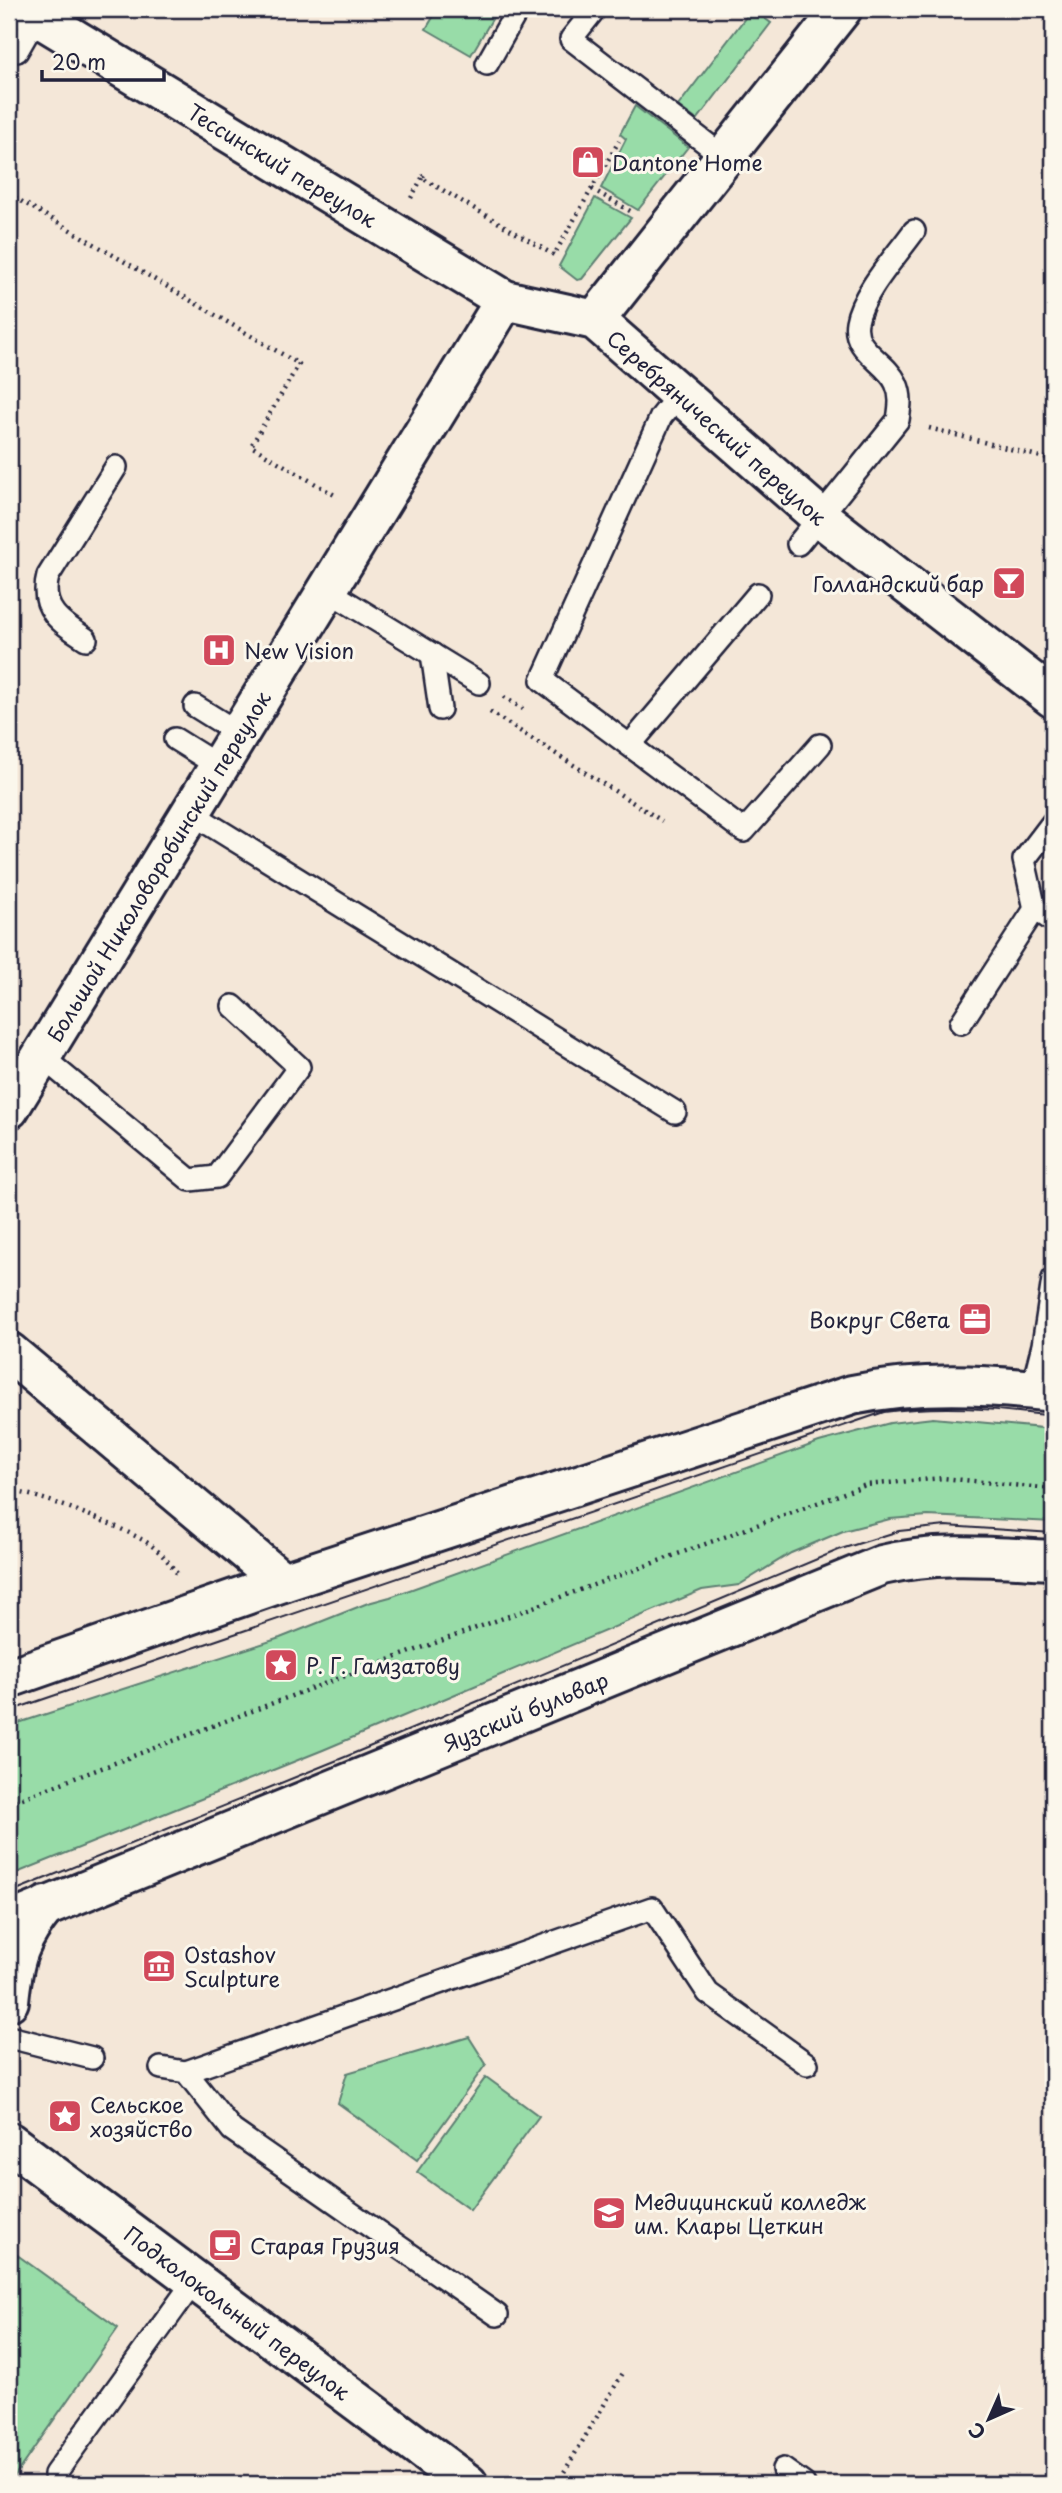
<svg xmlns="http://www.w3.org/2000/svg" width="1062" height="2493" font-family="'Playpen Sans',sans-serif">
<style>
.green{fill:#98dca8;stroke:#5d7f72;stroke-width:2}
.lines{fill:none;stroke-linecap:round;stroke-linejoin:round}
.service-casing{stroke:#22223b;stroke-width:26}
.minor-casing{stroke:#22223b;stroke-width:44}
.tertiary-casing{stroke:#22223b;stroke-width:44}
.secondary-casing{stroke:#22223b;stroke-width:44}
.path{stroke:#22223b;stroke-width:4.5;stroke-dasharray:2 5;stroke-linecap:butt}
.service{stroke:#fbf7ec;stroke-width:21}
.minor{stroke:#fbf7ec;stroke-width:38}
.tertiary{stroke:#fbf7ec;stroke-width:38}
.secondary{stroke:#fbf7ec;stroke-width:38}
.tram{stroke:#22223b;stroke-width:2}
.labels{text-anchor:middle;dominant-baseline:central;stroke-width:6;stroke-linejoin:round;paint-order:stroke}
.poi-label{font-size:21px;fill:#22223b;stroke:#fbf7ec;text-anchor:start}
.street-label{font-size:21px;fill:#22223b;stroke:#fbf7ec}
</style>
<rect width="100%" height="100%" fill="#f4e7d8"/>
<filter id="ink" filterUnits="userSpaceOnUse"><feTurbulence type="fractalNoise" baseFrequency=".0143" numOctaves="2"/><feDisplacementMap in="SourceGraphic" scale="14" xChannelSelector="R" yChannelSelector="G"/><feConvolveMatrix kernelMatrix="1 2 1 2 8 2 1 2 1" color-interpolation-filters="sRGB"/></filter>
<g filter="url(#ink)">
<!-- green -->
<g class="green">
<polygon points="438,9 498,9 471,55 426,29"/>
<polygon points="752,9 771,23 697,120 678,106"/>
<polygon points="635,106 688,147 638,210 601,188 626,139 620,134"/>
<polygon points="595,198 631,218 582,279 577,280 559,266"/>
<polygon points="933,1418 1053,1429 1053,1522 928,1516 890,1519 843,1531 791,1553 739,1585 702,1590 323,1750 9,1876 9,1726 280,1638 368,1603 390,1597 819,1442 890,1423"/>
<polygon points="469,2037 486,2064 417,2160 338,2103 347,2073"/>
<polygon points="486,2077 539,2116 470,2210 417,2172"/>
<polygon points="9,2249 118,2328 9,2484"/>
</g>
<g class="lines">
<!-- service casing -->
<g class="service-casing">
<g id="service">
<polyline points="595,9 571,39 724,157"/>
<polyline points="17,51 37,16"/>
<polyline points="487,64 518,9"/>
<polyline points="680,393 661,417 542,680 744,831 820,745"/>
<path d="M798 544 898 420C900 407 902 396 896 383 886 361 852 351 857 322 862 293 897 255 914 231"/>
<polyline points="327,590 479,683"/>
<path d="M86 639C61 623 39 609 48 576L116 467"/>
<polyline points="432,654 440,709"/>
<polyline points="195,706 240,734"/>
<polyline points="175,739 220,767"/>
<polyline points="630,745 758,594"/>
<polyline points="191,813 675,1112"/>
<polyline points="1035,909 1024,860 1053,822"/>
<polyline points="961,1023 1035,909 1053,921"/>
<polyline points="41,1056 190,1180 217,1177 299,1067 233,1006"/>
<polyline points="1032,1389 1043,1345 1053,1279"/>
<polyline points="9,2037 92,2058"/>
<polyline points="161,2068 186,2072 232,2130 497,2315"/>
<polyline points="186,2072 652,1908 708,1993 807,2064"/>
<polyline points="783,2469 804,2484"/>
<polyline points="56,2484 55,2474 195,2280"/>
</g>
</g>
<!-- minor casing -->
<g class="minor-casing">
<g id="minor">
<path id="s1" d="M25 9 505 300 595 320 820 517 1053 698"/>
<polyline points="595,320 842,9"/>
<path id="s2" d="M9 1109 505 300"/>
<polyline points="9,1352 283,1582"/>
</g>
</g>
<!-- tertiary casing -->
<g class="tertiary-casing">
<g id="tertiary">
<path d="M9 2001C13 1959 19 1939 46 1906"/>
<path id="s3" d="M9 2142 468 2484"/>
</g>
</g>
<!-- secondary casing -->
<g class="secondary-casing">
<g id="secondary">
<path d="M9 1678 283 1582 852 1395C920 1381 985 1384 1053 1392"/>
<path id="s4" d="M9 1922 882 1565C939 1551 995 1557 1053 1560"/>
</g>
</g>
<!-- path -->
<g class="path">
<polyline points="424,175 422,178 554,255 619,141"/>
<polyline points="592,189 632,212"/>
<polyline points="9,194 299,364 251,446 338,497"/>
<polyline points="411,198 422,178"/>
<polyline points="929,428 1053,460"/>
<polyline points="504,697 523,709"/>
<polyline points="490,712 662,821"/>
<path d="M9 1491C38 1493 114 1524 141 1539 157 1547 169 1562 179 1576"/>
<polyline points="9,1803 318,1686 866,1485 943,1478 1053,1489"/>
<polyline points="557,2484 623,2373"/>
</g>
<!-- service -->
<use href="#service" class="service"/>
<!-- minor -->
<use href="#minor" class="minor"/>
<!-- tertiary -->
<use href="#tertiary" class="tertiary"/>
<!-- secondary -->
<use href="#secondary" class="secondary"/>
<!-- tram -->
<g class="tram">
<path d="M9 1711 884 1412C942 1404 996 1409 1053 1416"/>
<polyline points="9,1893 345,1757 841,1549 899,1531 946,1526 1053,1533"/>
</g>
</g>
</g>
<!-- icons -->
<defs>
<g id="shop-square" transform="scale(1.75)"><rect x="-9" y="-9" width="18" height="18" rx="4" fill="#d1495b" stroke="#fbf7ec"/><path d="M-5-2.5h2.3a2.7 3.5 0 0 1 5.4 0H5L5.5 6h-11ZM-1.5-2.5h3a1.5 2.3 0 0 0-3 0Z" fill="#fff"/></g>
<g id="bar-square" transform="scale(1.75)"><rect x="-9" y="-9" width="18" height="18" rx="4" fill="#d1495b" stroke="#fbf7ec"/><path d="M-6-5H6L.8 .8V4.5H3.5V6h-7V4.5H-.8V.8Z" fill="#fff"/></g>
<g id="hospital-square" transform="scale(1.75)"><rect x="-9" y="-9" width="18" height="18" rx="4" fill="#d1495b" stroke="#fbf7ec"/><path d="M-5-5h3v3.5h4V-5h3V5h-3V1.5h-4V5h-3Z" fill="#fff"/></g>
<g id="office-square" transform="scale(1.75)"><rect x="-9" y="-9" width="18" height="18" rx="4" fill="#d1495b" stroke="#fbf7ec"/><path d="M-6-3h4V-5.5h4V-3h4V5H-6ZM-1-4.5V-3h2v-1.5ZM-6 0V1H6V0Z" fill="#fff"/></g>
<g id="sight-square" transform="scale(1.75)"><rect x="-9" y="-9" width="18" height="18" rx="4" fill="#d1495b" stroke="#fbf7ec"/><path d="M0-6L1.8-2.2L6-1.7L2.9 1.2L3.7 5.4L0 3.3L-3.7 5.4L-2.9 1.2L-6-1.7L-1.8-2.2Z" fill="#fff"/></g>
<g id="museum-square" transform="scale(1.75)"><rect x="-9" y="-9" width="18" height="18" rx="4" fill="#d1495b" stroke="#fbf7ec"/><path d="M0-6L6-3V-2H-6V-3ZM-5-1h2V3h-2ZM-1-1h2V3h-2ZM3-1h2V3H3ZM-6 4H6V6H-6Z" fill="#fff"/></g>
<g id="university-square" transform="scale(1.75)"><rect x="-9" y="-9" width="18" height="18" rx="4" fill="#d1495b" stroke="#fbf7ec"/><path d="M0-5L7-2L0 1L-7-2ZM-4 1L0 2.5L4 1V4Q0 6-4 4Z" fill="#fff"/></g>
<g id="cafe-square" transform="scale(1.75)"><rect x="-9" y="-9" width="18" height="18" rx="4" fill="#d1495b" stroke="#fbf7ec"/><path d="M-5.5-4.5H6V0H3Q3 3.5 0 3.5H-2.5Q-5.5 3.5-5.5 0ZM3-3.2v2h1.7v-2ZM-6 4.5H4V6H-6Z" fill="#fff"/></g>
</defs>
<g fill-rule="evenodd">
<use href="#shop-square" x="588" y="162"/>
<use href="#bar-square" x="1009" y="583"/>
<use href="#hospital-square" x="219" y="650"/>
<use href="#office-square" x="975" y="1319"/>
<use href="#sight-square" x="281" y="1665"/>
<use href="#museum-square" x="159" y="1966"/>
<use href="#sight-square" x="65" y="2116"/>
<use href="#university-square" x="609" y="2213"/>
<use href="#cafe-square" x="225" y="2245"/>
</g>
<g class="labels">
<!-- poi labels -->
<g class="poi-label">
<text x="612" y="162">Dantone Home</text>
<text x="984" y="583" text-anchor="end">Голландский бар</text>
<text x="244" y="650">New Vision</text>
<text x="950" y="1319" text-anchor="end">Вокруг Света</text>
<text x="306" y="1665">Р. Г. Гамзатову</text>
<text x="184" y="1954">Ostashov<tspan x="184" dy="24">Sculpture</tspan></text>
<text x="90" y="2104">Сельское<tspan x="90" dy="24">хозяйство</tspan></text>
<text x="634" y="2201">Медицинский колледж<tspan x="634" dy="24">им. Клары Цеткин</tspan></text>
<text x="250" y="2245">Старая Грузия</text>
</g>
<!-- street labels -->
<g class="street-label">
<text stroke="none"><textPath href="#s1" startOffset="301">Тессинский переулок</textPath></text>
<text stroke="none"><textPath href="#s1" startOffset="816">Серебрянический переулок</textPath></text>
<text stroke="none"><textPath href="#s2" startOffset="285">Большой Николоворобинский переулок</textPath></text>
<text stroke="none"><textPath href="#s4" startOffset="558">Яузский бульвар</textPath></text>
<text stroke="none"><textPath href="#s3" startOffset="285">Подколокольный переулок</textPath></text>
</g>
</g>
<!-- margin -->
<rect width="1062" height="2493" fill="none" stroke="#fbf7ec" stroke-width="35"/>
<rect x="18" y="18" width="1027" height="2458" fill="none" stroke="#22223b" stroke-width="2.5" filter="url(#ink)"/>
<!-- north arrow -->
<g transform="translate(989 2419) rotate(225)" stroke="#fbf7ec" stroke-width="5" paint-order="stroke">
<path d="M0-5L12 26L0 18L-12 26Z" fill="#22223b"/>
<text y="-10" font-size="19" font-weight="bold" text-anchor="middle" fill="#22223b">С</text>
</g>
<!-- scale -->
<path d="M42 70v10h122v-10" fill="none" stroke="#22223b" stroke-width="3.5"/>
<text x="52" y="70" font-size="21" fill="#22223b" stroke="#fbf7ec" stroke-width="5" paint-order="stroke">20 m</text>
</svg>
